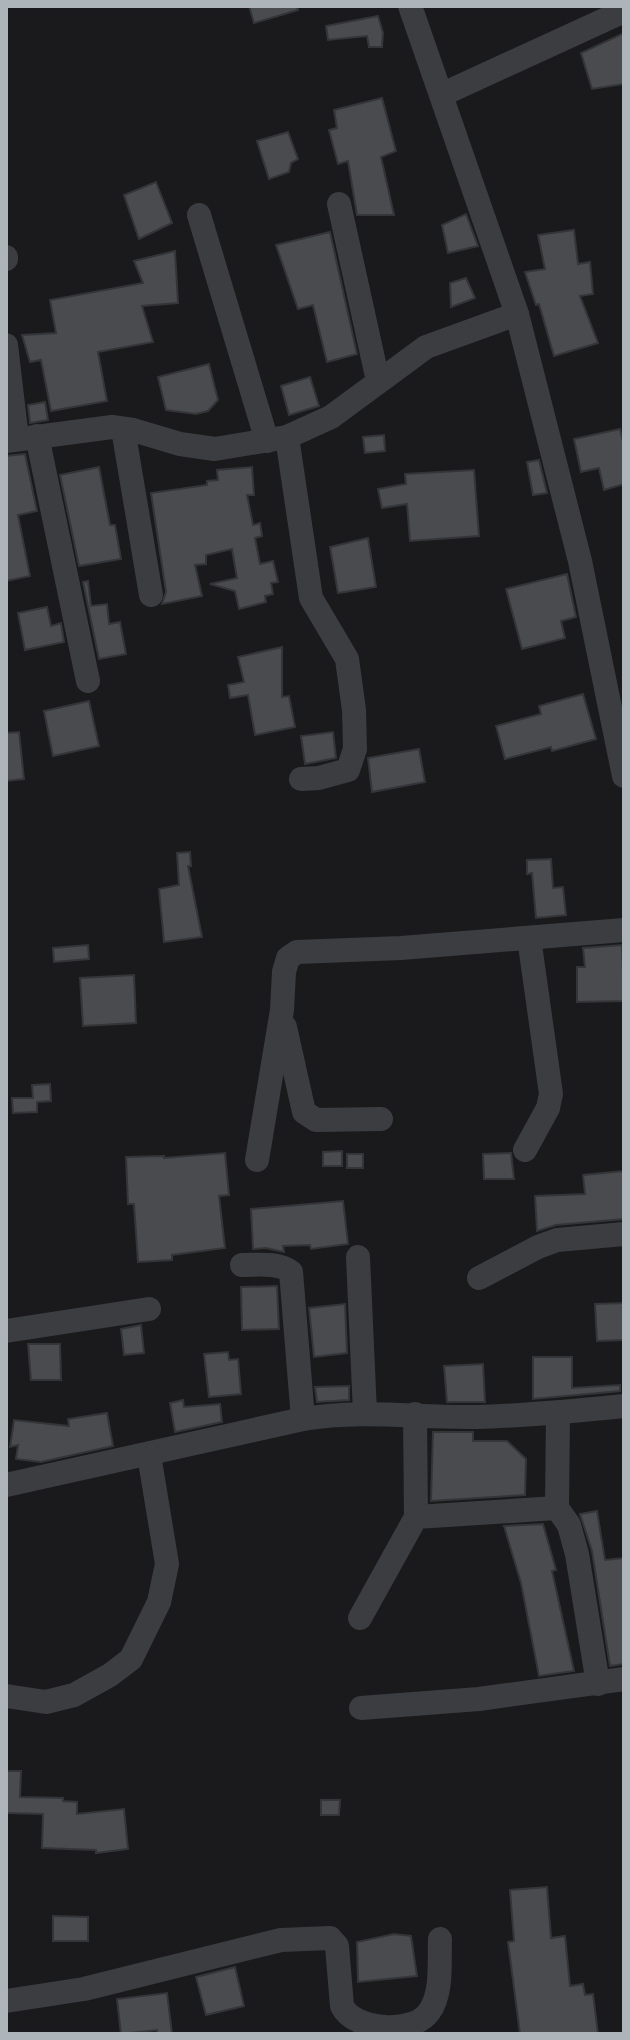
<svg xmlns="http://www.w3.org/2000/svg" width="630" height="2040" font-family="'Open Sans',sans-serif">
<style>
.building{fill:#494b4e;stroke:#343538;stroke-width:2}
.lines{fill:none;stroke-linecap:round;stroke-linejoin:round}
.minor{stroke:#3b3d40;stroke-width:24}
</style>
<rect width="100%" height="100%" fill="#1a1a1c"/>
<!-- building -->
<g class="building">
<polygon points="249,6 297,6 298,10 254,23"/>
<polygon points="378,16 383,33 382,47 369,47 367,36 328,40 326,26"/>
<polygon points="624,33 624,84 592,89 581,53"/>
<polygon points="382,98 396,151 381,157 394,215 357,215 348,161 338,164 329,130 337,128 334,110"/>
<polygon points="288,132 298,159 291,163 289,172 269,179 257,141"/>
<polygon points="156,182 172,223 139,239 124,195"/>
<polygon points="466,214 478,246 448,253 442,225"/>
<polygon points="574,230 578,264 590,262 593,294 580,296 598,343 554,356 539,304 536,305 525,272 545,269 538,235"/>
<polygon points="330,232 357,354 327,362 313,305 298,309 276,245"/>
<polygon points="175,251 178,303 142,306 153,342 98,352 107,401 51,411 41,360 30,362 22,335 56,333 50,300 143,283 134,261"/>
<polygon points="466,278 475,298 451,307 450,283"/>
<polygon points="209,364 218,400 208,411 196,414 166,410 158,377"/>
<polygon points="310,377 319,406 289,415 281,386"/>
<polygon points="45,402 48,420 30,423 28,405"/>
<polygon points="620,429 624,446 624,484 604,490 599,468 581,472 574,439"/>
<polygon points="384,435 385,451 365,453 363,437"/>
<polygon points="25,454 37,511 18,515 30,576 6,581 6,456"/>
<polygon points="539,460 547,493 533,495 527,462"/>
<polygon points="99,467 110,525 115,525 121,559 79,566 60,475"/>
<polygon points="252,467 254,495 247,495 253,525 260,523 262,536 255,538 260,564 273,561 278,582 271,583 273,594 265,596 266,602 239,609 235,591 210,584 237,578 232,549 206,555 206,564 195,565 202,596 162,604 166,592 151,493 207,485 207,481 218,480 217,470"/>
<polygon points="474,470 479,536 410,541 407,504 382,508 378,489 406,484 405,474"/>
<polygon points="368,538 376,587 338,593 330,547"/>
<polygon points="567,574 576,617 561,621 565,638 522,649 506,589"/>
<polygon points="88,581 91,606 107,604 109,624 120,622 126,654 99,659 83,582"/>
<polygon points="47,607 51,626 61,623 64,642 25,650 18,613"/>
<polygon points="282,647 282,697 289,696 295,727 255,735 248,695 230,698 228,685 244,682 238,657"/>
<polygon points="583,694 596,739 552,751 551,747 505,759 496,726 541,714 539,706"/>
<polygon points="89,701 99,746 53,756 44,711"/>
<polygon points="19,732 24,779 6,781 6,733"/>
<polygon points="333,732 336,758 305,764 301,736"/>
<polygon points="419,749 425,782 372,792 368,758"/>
<polygon points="190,852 191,866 188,866 202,937 164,942 159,889 179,885 177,853"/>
<polygon points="551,859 553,888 563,887 566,915 536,918 532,873 527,874 527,860"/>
<polygon points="88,945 89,959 54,962 53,948"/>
<polygon points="622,945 624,1001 577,1002 577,967 585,967 583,948"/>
<polygon points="134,975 136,1023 83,1026 80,978"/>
<polygon points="50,1084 51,1101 37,1102 37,1112 13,1113 12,1098 33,1098 32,1085"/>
<polygon points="342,1151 342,1166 323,1166 323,1152"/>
<polygon points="225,1153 229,1195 219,1196 225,1248 172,1255 172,1260 138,1262 134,1204 128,1204 126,1157 164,1156 164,1158"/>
<polygon points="511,1153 514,1179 484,1179 483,1154"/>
<rect x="347" y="1154" width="16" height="14"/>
<polygon points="624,1171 624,1219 556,1225 537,1231 535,1196 585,1194 583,1175"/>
<polygon points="343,1201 348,1244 311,1249 310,1245 283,1246 284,1252 266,1248 253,1249 251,1209"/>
<polygon points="277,1286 279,1329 242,1330 241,1287"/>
<polygon points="624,1303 624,1340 597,1341 595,1304"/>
<polygon points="345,1304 347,1353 314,1357 309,1308"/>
<polygon points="141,1325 144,1353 124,1355 121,1329"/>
<polygon points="28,1344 60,1344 61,1380 31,1380"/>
<polygon points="228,1352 229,1360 238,1359 241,1394 209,1397 204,1354"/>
<polygon points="533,1357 572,1357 572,1388 620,1385 620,1391 533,1399"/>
<polygon points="483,1364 485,1402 447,1402 444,1366"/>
<polygon points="349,1386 349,1400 317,1402 315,1387"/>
<polygon points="183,1400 184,1407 220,1404 222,1422 175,1432 170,1403"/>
<polygon points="107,1413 113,1446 41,1462 16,1459 18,1445 10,1447 14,1420 69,1426 68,1419"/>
<polygon points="433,1432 473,1432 473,1441 507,1441 526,1459 525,1495 431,1501"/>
<polygon points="597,1511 605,1560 624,1558 624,1664 610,1666 592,1551 580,1514"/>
<polygon points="543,1524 556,1570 552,1571 574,1671 539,1676 521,1583 504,1526"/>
<polygon points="6,1771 21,1771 20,1797 63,1798 63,1801 77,1802 77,1814 124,1809 128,1849 96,1853 96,1850 42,1848 43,1814 6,1813"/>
<polygon points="321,1800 340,1800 339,1815 321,1815"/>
<polygon points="547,1887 551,1938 565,1936 570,1986 583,1984 585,1995 593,1994 598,2034 520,2034 508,1942 514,1941 510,1890"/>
<polygon points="53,1916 88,1917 88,1941 53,1941"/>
<polygon points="394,1934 411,1936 417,1976 358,1982 357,1942"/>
<polygon points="235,1967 244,2006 206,2015 196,1977"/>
<polygon points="167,1993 172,2034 157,2034 157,2030 121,2034 117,1999"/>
</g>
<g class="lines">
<!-- minor -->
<g class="minor">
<polyline points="410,6 517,314 580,561 624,776"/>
<polyline points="441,95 624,11"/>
<polyline points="339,204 378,381"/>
<polyline points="199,215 267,441"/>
<polyline points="6,257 6,259"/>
<polyline points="6,345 17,439"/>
<polyline points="123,429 151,595"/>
<polyline points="37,436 88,681"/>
<polyline points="287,437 311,598 347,659 354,710 355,749 348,770 319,778 301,779"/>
<polyline points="6,441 112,427 133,430 180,444 215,449 287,437 331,417 426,347 517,314"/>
<polyline points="285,1027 304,1112 316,1120 381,1119"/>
<polyline points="525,1150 548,1108 551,1094 529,938"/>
<polyline points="257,1160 282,1010 284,972 288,958 297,952 401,948 624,930"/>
<polyline points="358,1257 365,1413"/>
<path d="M242 1265C258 1265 278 1262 291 1272L303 1419"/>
<polyline points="479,1278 538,1247 557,1240 624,1234"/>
<polyline points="6,1331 149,1309"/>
<polyline points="558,1413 557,1508 569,1525 577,1554 598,1684"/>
<polyline points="415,1414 416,1517"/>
<path d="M6 1485 303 1419C365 1409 415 1418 476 1417 525 1416 575 1411 624 1406"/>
<polyline points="360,1618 416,1517 557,1508"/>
<polyline points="6,1696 46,1702 74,1695 110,1675 131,1659 159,1602 167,1564 149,1455"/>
<polyline points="361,1708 479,1699 624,1679"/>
<path d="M6 2001 84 1989 281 1940 330 1938 337 1946 342 2006C354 2031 413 2035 429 2012 443 1993 439 1961 440 1939"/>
</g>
</g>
<!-- border -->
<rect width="630" height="2040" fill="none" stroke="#adb4ba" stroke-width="16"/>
</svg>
